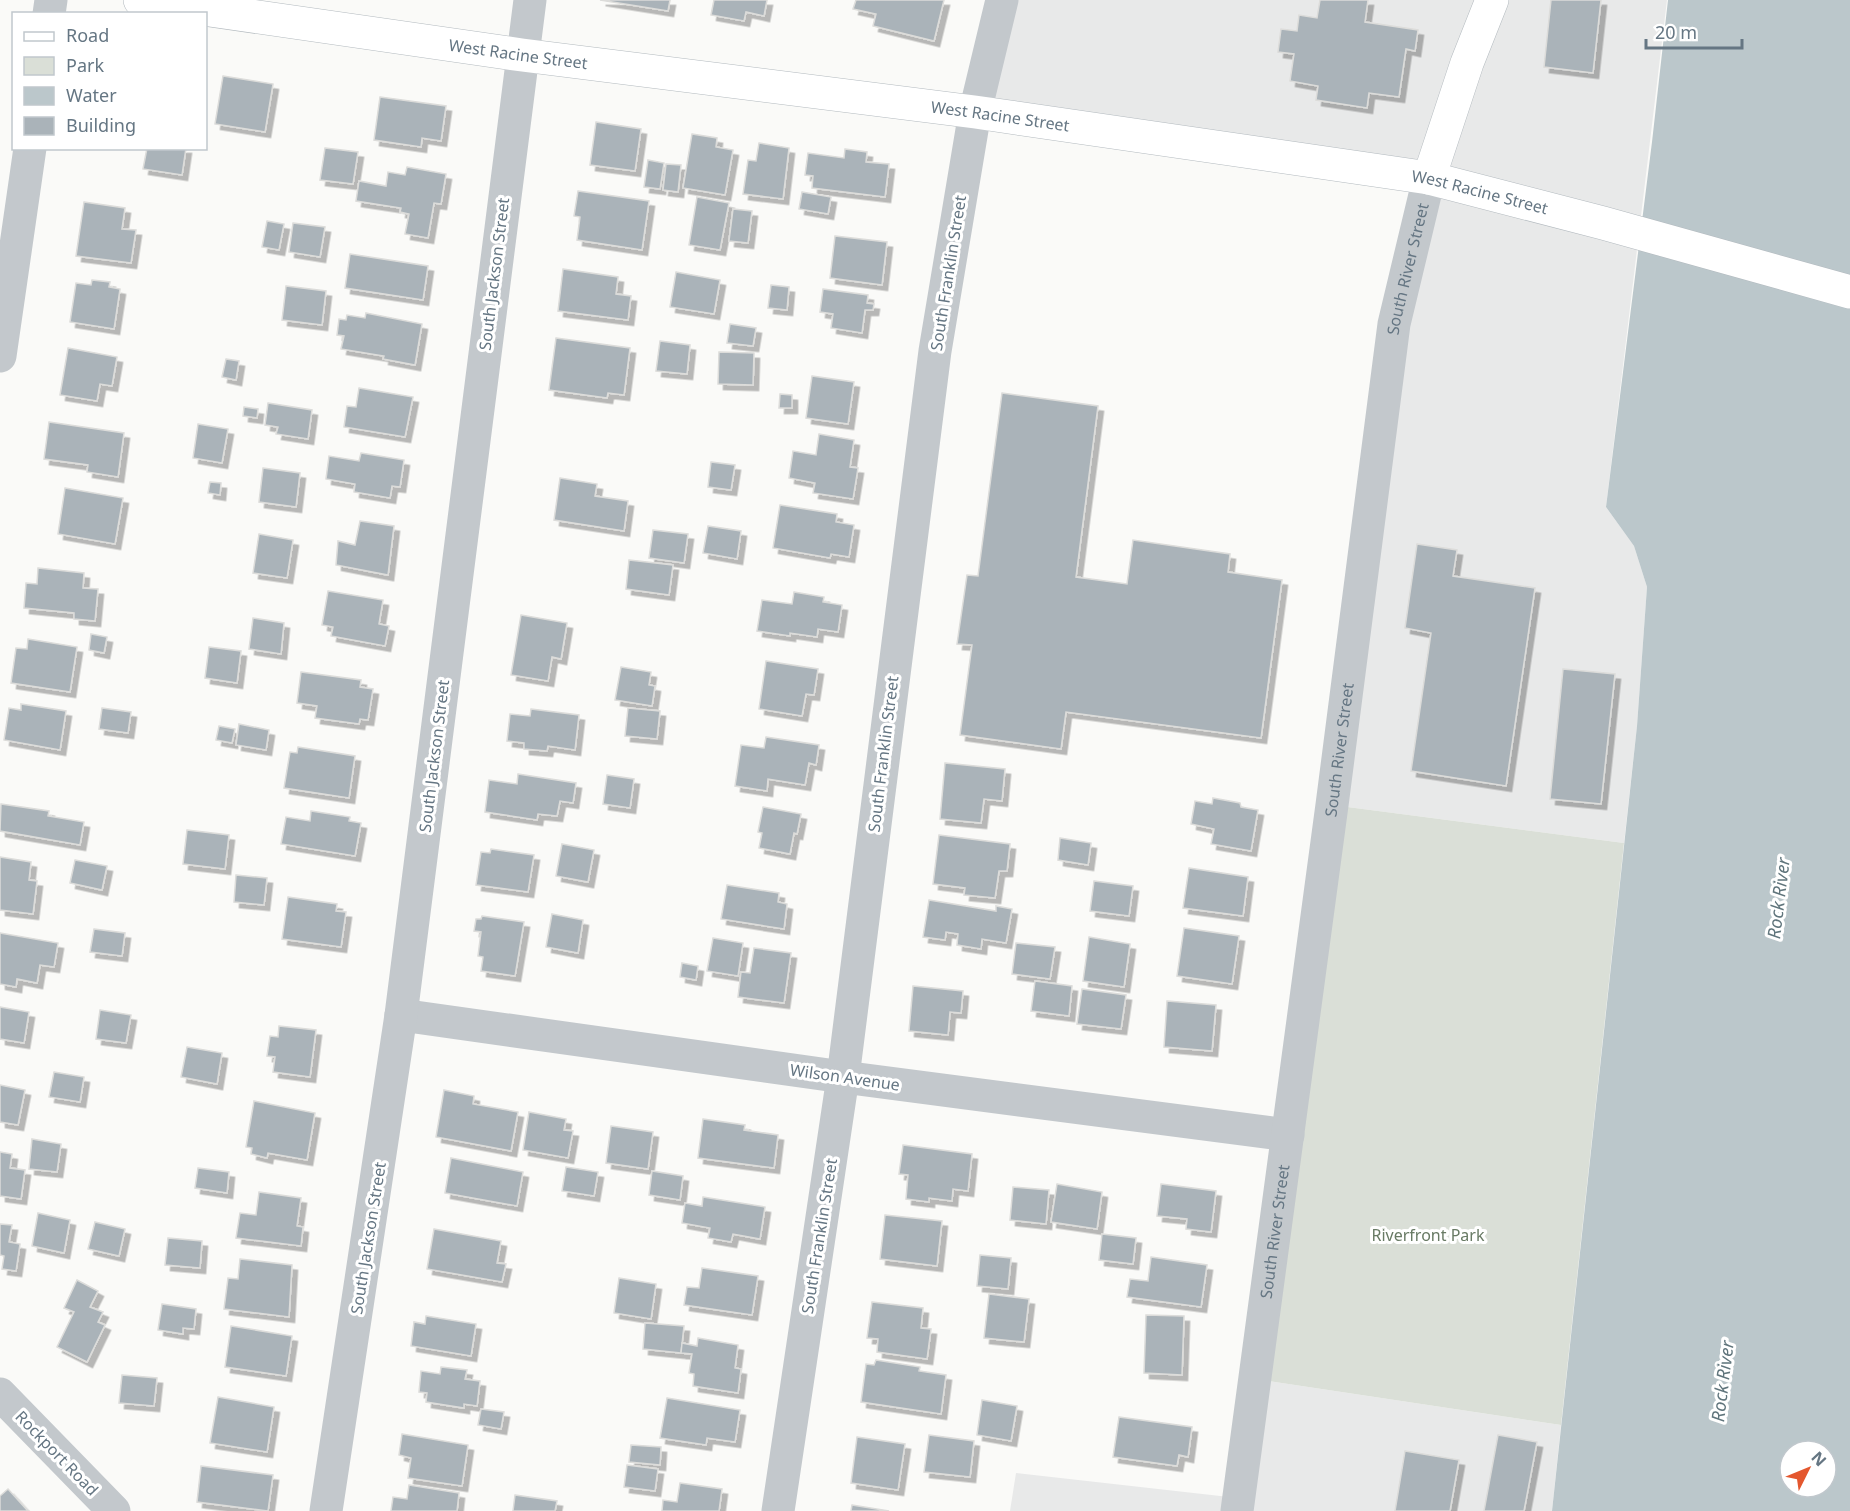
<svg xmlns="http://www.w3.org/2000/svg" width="1850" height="1511" font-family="'Noto Sans',sans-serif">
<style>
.built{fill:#e8e9e9}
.green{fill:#dadfd7}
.water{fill:#bbc7cb;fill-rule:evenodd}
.building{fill:#aab3b9;stroke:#dcdcda;stroke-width:1.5;filter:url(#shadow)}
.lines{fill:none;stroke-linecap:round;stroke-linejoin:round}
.secondary-casing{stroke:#b3babf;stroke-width:34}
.minor{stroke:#c3c8cc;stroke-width:33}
.tertiary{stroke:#c3c8cc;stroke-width:33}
.secondary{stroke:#fff;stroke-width:33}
.labels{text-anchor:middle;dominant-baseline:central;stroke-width:6;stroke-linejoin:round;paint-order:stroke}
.street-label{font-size:16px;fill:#657683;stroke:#fff}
.park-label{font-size:16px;fill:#687a64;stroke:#fff}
.water-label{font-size:18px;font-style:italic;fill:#60757c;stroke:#fff}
</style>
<defs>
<filter id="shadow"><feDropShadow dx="5.5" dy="5.5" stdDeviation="0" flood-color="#0004"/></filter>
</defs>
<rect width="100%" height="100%" fill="#fafaf8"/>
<!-- built -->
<g class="built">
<polygon points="1002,0 1667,0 1606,507 1634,546 1647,587 1637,726 1624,843 1332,805 1429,178 975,112"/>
<polygon points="1255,1379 1561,1425 1552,1511 1010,1511 1016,1473 1238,1498"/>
</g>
<!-- green -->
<polygon class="green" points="1332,805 1624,843 1561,1425 1255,1379"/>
<!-- water -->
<path class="water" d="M1668 0H1850V1511H1552L1637 726 1647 587 1634 546 1606 507 1652 142ZM1790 1451H1826V1487H1790Z"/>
<!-- building -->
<g class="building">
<polygon points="600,0 670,0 668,11"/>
<polygon points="714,0 767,0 764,16 746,12 744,21 711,15"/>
<polygon points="856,0 944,0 934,41 873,26 876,14 853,9"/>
<polygon points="1320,0 1368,0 1365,22 1418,30 1415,51 1406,49 1399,97 1369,93 1367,108 1316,100 1318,86 1290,81 1294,54 1278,52 1281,29 1297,31 1299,15 1317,18"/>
<polygon points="1551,0 1601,0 1593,73 1544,67"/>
<polygon points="223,76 273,84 265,132 215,124"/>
<polygon points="380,97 446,106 441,141 422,138 421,147 374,140"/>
<polygon points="596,122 641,129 635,171 590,165"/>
<polygon points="692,134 717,138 716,147 733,150 725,195 683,188"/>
<polygon points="759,143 789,148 783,199 743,194 748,160 756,161"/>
<polygon points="147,148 186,148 182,175 143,169"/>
<polygon points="325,148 358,152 353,184 320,180"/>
<polygon points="845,149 867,152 866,162 889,164 885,197 812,188 813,176 805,175 808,153 844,158"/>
<polygon points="648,160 664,163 660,189 644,187"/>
<polygon points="666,164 681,165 678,192 663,190"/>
<polygon points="407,167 446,174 441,204 434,203 428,238 405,234 409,214 400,212 401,208 356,201 359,181 386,186 388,172 405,175"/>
<polygon points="578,191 649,201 642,250 577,240 580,217 574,216"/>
<polygon points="802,192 831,197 828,214 799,209"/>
<polygon points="697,197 729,203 720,250 689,245"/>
<polygon points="84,202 125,208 122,229 136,230 131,263 76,256"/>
<polygon points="733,209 752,211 748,243 729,241"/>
<polygon points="267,221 284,224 279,250 262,247"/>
<polygon points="293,223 325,227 320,257 289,252"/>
<polygon points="835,236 887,242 882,285 830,278"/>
<polygon points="350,254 428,266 423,300 345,288"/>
<polygon points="563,269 618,277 616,294 631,296 628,320 558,311"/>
<polygon points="676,272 720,280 714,314 670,307"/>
<polygon points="92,280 110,282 109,287 120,289 114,329 70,322 76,283 91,285"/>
<polygon points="771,285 789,287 787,310 768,308"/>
<polygon points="286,286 326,291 322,325 282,320"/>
<polygon points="823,289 868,295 867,303 874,304 873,310 865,310 862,333 831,328 833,314 820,312"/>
<polygon points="366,313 422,324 415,365 383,359 384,356 341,349 344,336 337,335 339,319 346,320 347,315 365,318"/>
<polygon points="730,324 756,328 753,346 727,343"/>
<polygon points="556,338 630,348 624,395 608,393 607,398 549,390"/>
<polygon points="660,341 690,345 687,374 656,371"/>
<polygon points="68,348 117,357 112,386 100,384 97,401 60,395"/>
<polygon points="719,352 754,353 753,385 718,384"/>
<polygon points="226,359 239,361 236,380 222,377"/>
<polygon points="812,376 854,382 848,424 806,418"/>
<polygon points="359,388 413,397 405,437 344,427 347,406 356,407"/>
<polygon points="1002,393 1098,406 1076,577 1127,584 1133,540 1230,554 1228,572 1282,580 1261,738 1066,712 1061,749 960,735 972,645 957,644 967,575 978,576"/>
<polygon points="780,394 792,395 792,408 779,408"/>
<polygon points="268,403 312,410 308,439 276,434 278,427 265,425"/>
<polygon points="244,407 258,409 257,418 243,416"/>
<polygon points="49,422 124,433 118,477 87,472 88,465 44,459"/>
<polygon points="198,424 228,429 222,463 193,458"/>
<polygon points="819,434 854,440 850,467 858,468 853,499 813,493 815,483 789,478 793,451 816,455"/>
<polygon points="361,453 404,460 400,487 392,486 390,498 354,492 355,484 326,479 329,456 359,461"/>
<polygon points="711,462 735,465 731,490 708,487"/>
<polygon points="263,468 300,473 296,507 259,502"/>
<polygon points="560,478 597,484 595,496 628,501 624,531 554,520"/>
<polygon points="210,482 221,483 220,495 208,493"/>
<polygon points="65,488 123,498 115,544 58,534"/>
<polygon points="780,505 837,514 836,522 854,525 849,557 831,554 830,558 773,548"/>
<polygon points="360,521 394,526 388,575 336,565 338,541 355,545"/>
<polygon points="708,526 741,531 737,559 703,553"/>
<polygon points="653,530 688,534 684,563 649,558"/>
<polygon points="259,534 293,540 287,578 253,573"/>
<polygon points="1417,544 1457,550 1453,576 1535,588 1506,786 1411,771 1431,633 1405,628"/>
<polygon points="629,560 673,565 669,595 626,589"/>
<polygon points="38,568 84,573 83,588 98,589 95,621 74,619 74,613 24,608 26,583 37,584"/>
<polygon points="328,591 383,600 379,624 389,626 385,646 331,636 333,627 322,625"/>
<polygon points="794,592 824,597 823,602 842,605 838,632 818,629 817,637 790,633 790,636 757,631 762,600 792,604"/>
<polygon points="521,615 567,623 561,659 552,657 548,681 511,675"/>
<polygon points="253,618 284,623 281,654 249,649"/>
<polygon points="91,634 107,637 104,653 89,650"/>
<polygon points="28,639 77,647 70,692 11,683 16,648 27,649"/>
<polygon points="209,647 241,651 237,683 205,678"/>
<polygon points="766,661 818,669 814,695 806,694 802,716 759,709"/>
<polygon points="621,667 651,672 649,685 655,686 652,706 615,700"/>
<polygon points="1563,669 1615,674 1601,804 1550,799"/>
<polygon points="301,672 361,680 360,687 373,689 368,720 360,719 359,724 315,718 317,706 297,703"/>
<polygon points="21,704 66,711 60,750 4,740 9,708 21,710"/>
<polygon points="102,708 131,712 128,733 99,729"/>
<polygon points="628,708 660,711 657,739 625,736"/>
<polygon points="531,709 579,715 575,750 548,746 547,751 524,749 524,743 507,741 510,714 530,716"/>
<polygon points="239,724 269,730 266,750 236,745"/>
<polygon points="219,726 235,729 232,743 216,740"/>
<polygon points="766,737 819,745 816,765 809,763 805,785 768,779 767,791 735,786 741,745 764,748"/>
<polygon points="298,747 355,756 349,798 284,788 290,752 297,753"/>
<polygon points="945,763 1005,769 1002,801 984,799 981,823 940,819"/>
<polygon points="518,774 576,783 573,803 560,801 557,816 538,814 537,820 485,812 489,780 517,784"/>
<polygon points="607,775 634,779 630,808 603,804"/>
<polygon points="1213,798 1240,803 1241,807 1258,810 1251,851 1211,844 1214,829 1191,824 1195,801 1212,804"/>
<polygon points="1,804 49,811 48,816 84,822 80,845 0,831"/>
<polygon points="763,807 801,814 797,834 794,833 790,854 759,848 762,833 758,832"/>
<polygon points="311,811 350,817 349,821 361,823 355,856 281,844 286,817 310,821"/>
<polygon points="187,830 229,835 225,869 183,864"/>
<polygon points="939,835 1010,844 1007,871 999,871 995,898 964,895 965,888 933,884"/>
<polygon points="1060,838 1091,843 1088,865 1058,860"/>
<polygon points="562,844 594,850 588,882 556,876"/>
<polygon points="491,849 534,855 528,892 476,885 481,852 490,853"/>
<polygon points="0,857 31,862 29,880 37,881 33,914 0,910"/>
<polygon points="75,860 107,866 102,890 70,883"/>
<polygon points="1189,868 1248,877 1243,916 1183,908"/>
<polygon points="236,875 267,878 264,905 234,902"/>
<polygon points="1094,881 1133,886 1129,916 1090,911"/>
<polygon points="727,885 779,893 778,902 787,904 784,929 721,919"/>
<polygon points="288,897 337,904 336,911 346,912 341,947 282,939"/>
<polygon points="929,900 996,911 996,906 1012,909 1006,943 982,939 981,949 957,945 958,934 946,932 945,940 923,937"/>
<polygon points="552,914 583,920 578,953 546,947"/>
<polygon points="482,916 524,922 515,976 481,971 483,957 478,956 481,932 474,931 476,919 481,919"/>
<polygon points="1184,928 1239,936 1232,984 1177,976"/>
<polygon points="94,929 125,933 122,956 90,952"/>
<polygon points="0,933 58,943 54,967 40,965 37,983 17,979 16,987 0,984"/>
<polygon points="1089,937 1130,944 1124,987 1083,981"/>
<polygon points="713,938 743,943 738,976 707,971"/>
<polygon points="1016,943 1055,947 1050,979 1012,974"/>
<polygon points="754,948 791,953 784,1003 738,997 741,972 750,973"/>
<polygon points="682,963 698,966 696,980 680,977"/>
<polygon points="1035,981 1072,986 1069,1016 1031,1011"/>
<polygon points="913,986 963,991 961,1013 950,1012 948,1035 909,1031"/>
<polygon points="1082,989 1126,995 1121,1029 1077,1024"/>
<polygon points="1167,1001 1216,1005 1212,1051 1164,1047"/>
<polygon points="0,1007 29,1012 24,1043 0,1039"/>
<polygon points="100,1010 131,1015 126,1043 96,1039"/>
<polygon points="279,1026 316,1030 310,1077 273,1072 275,1057 267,1056 270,1036 278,1037"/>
<polygon points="187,1047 222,1053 217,1084 181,1077"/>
<polygon points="54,1072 84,1077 80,1102 49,1097"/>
<polygon points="0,1085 25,1090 18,1125 0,1122"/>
<polygon points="444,1090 474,1096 473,1104 518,1112 511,1151 436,1137"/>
<polygon points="254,1101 315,1113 307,1160 268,1153 267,1158 251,1154 252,1148 246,1147"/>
<polygon points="529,1112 566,1119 564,1130 573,1131 568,1158 523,1150"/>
<polygon points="703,1119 745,1125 744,1130 778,1135 774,1168 698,1158"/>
<polygon points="611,1126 653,1132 648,1169 606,1163"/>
<polygon points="32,1139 61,1144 57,1172 29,1169"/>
<polygon points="903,1145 972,1154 968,1191 953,1189 952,1201 929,1198 929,1202 906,1199 908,1175 899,1174"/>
<polygon points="0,1152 12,1154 10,1168 25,1170 21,1199 0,1196"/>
<polygon points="451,1158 523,1172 517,1206 445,1193"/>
<polygon points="566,1167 598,1172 594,1196 562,1191"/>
<polygon points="198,1168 229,1172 227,1193 195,1188"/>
<polygon points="652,1171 683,1176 680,1200 649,1195"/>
<polygon points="1057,1184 1102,1192 1097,1229 1051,1222"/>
<polygon points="1161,1184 1216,1191 1211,1232 1186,1229 1187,1219 1157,1216"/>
<polygon points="1013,1187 1049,1190 1046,1224 1010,1220"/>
<polygon points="259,1192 301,1198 297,1226 303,1227 301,1246 236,1238 240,1213 256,1215"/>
<polygon points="703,1197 765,1207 760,1239 733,1234 731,1242 708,1238 710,1228 682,1223 685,1203 702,1206"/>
<polygon points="38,1213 70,1220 64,1253 32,1246"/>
<polygon points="885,1215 942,1221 937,1266 880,1259"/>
<polygon points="95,1222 125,1229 119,1256 88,1249"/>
<polygon points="0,1224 12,1225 9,1242 20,1244 16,1271 2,1269 4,1256 0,1255"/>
<polygon points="434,1229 501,1241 497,1263 506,1264 502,1282 427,1269"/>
<polygon points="1102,1234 1136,1238 1133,1264 1099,1260"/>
<polygon points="168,1238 202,1241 200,1268 165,1265"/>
<polygon points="980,1255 1011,1258 1008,1289 977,1286"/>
<polygon points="1151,1257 1207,1265 1201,1307 1127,1297 1130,1279 1148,1281"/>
<polygon points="240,1259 292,1265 289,1317 224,1309 228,1278 238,1279"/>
<polygon points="702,1268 758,1276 752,1315 684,1305 687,1287 699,1288"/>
<polygon points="619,1278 656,1284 651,1319 614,1313"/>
<polygon points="77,1280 98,1291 90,1307 103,1312 98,1322 105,1325 87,1362 57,1347 74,1312 64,1308"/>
<polygon points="989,1294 1029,1299 1024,1342 984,1338"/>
<polygon points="872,1302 923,1308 921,1328 931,1329 927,1359 877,1352 878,1339 867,1338"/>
<polygon points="162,1304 196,1309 194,1329 183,1328 183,1334 158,1330"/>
<polygon points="1146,1315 1184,1316 1182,1375 1144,1373"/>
<polygon points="426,1316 476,1324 471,1356 411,1346 414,1322 425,1324"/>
<polygon points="645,1323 684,1326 681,1353 643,1349"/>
<polygon points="231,1326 292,1336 286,1376 225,1367"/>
<polygon points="698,1338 738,1345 735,1368 741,1369 738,1393 693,1386 694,1374 689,1373 692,1354 681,1353 682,1343 697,1346"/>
<polygon points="876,1360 920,1367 919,1371 946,1375 941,1414 861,1402 866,1364 874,1365"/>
<polygon points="441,1367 467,1370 465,1379 480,1381 477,1406 464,1404 464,1408 426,1402 427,1393 419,1392 421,1371 440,1374"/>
<polygon points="122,1375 157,1378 154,1406 119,1403"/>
<polygon points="218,1397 274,1407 267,1452 210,1443"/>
<polygon points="667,1398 740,1410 735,1442 707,1438 706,1445 660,1438"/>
<polygon points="982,1400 1017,1406 1011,1441 977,1435"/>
<polygon points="481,1409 504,1412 501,1429 478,1425"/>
<polygon points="1119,1417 1192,1427 1188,1457 1179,1455 1177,1466 1113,1457"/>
<polygon points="402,1434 468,1445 462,1486 408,1478 411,1458 399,1455"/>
<polygon points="929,1435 974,1441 970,1477 924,1472"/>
<polygon points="1498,1435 1537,1442 1524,1511 1484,1511"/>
<polygon points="857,1437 905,1444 898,1490 851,1483"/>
<polygon points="631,1445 661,1447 660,1465 629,1462"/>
<polygon points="1405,1451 1459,1460 1450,1511 1395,1511"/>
<polygon points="627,1465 658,1469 655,1491 624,1487"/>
<polygon points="201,1466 273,1475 268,1511 197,1502"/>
<polygon points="680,1483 722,1489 719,1511 662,1511 663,1500 677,1502"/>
<polygon points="409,1485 459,1493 457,1511 391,1511 393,1497 407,1499"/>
<polygon points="8,1489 28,1511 0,1511 0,1496"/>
<polygon points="515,1495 557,1501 555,1511 513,1511"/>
<polygon points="852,1505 889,1511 851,1511"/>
</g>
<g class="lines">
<!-- secondary casing -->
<g class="secondary-casing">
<g id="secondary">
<path id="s2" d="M140 0 522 55 975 112 1429 178 1603 223 1850 292"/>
<polyline points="1429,178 1467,63 1492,0"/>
</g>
</g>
<!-- minor -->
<g class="minor">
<polyline points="49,14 51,0"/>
<polyline points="0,356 30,148"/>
<polyline points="401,1015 843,1077 1288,1135"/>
<polyline points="778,1511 843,1077 935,351 975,112 1002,0"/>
<path id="s1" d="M1237 1511 1332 805 1394 324 1429 178"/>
</g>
<!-- tertiary -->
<g class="tertiary">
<polyline points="0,1394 114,1511"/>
<polyline points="326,1511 401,1015 530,0"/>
</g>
<!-- secondary -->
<use href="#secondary" class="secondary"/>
</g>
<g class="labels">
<!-- street labels -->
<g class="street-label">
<text stroke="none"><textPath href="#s2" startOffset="382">West Racine Street</textPath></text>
<text stroke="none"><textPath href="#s2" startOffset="868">West Racine Street</textPath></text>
<text stroke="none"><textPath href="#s2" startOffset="1354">West Racine Street</textPath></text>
<text stroke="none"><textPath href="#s1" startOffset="1254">South River Street</textPath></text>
<text transform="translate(948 273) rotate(-81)">South Franklin Street</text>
<text transform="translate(494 274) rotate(-83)">South Jackson Street</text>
<text stroke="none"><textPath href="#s1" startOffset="768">South River Street</textPath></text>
<text transform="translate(883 754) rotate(-83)">South Franklin Street</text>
<text transform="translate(434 756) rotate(-83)">South Jackson Street</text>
<text transform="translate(845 1077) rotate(8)">Wilson Avenue</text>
<text stroke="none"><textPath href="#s1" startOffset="282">South River Street</textPath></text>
<text transform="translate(819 1236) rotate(-81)">South Franklin Street</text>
<text transform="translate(368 1238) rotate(-81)">South Jackson Street</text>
<text transform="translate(57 1453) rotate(46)">Rockport Road</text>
</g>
<!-- park labels -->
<g class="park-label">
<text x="1428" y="1235">Riverfront Park</text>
</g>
<!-- water labels -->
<g class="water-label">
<text transform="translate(1778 898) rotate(-83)">Rock River</text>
<text transform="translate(1722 1381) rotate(-83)">Rock River</text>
</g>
</g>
<!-- legend -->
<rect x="12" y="12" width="195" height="138" fill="#ffffff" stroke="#c1c8cd" stroke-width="1.5"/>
<rect x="24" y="32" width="30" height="9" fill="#ffffff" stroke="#c1c8cd" stroke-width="1.5"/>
<text x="66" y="42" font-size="18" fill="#657683">Road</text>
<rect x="24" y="57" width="30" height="18" fill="#dadfd7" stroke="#c1c8cd" stroke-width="1.5"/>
<text x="66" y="72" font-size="18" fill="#657683">Park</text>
<rect x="24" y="87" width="30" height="18" fill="#bbc7cb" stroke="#c1c8cd" stroke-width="1.5"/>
<text x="66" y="102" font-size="18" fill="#657683">Water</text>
<rect x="24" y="117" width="30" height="18" fill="#aab3b9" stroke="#c1c8cd" stroke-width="1.5"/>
<text x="66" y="132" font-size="18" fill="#657683">Building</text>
<!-- north arrow -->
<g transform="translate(1808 1469) rotate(47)"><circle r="28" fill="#ffffff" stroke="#c1c8cd" stroke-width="1.5"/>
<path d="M0-4.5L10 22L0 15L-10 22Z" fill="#e4572e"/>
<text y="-9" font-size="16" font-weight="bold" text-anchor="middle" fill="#657683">N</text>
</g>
<!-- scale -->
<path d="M1646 39v9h96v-9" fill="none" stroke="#657683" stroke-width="3"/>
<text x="1655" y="39" font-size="18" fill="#657683" stroke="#ffffff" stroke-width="4.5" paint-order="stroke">20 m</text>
</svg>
